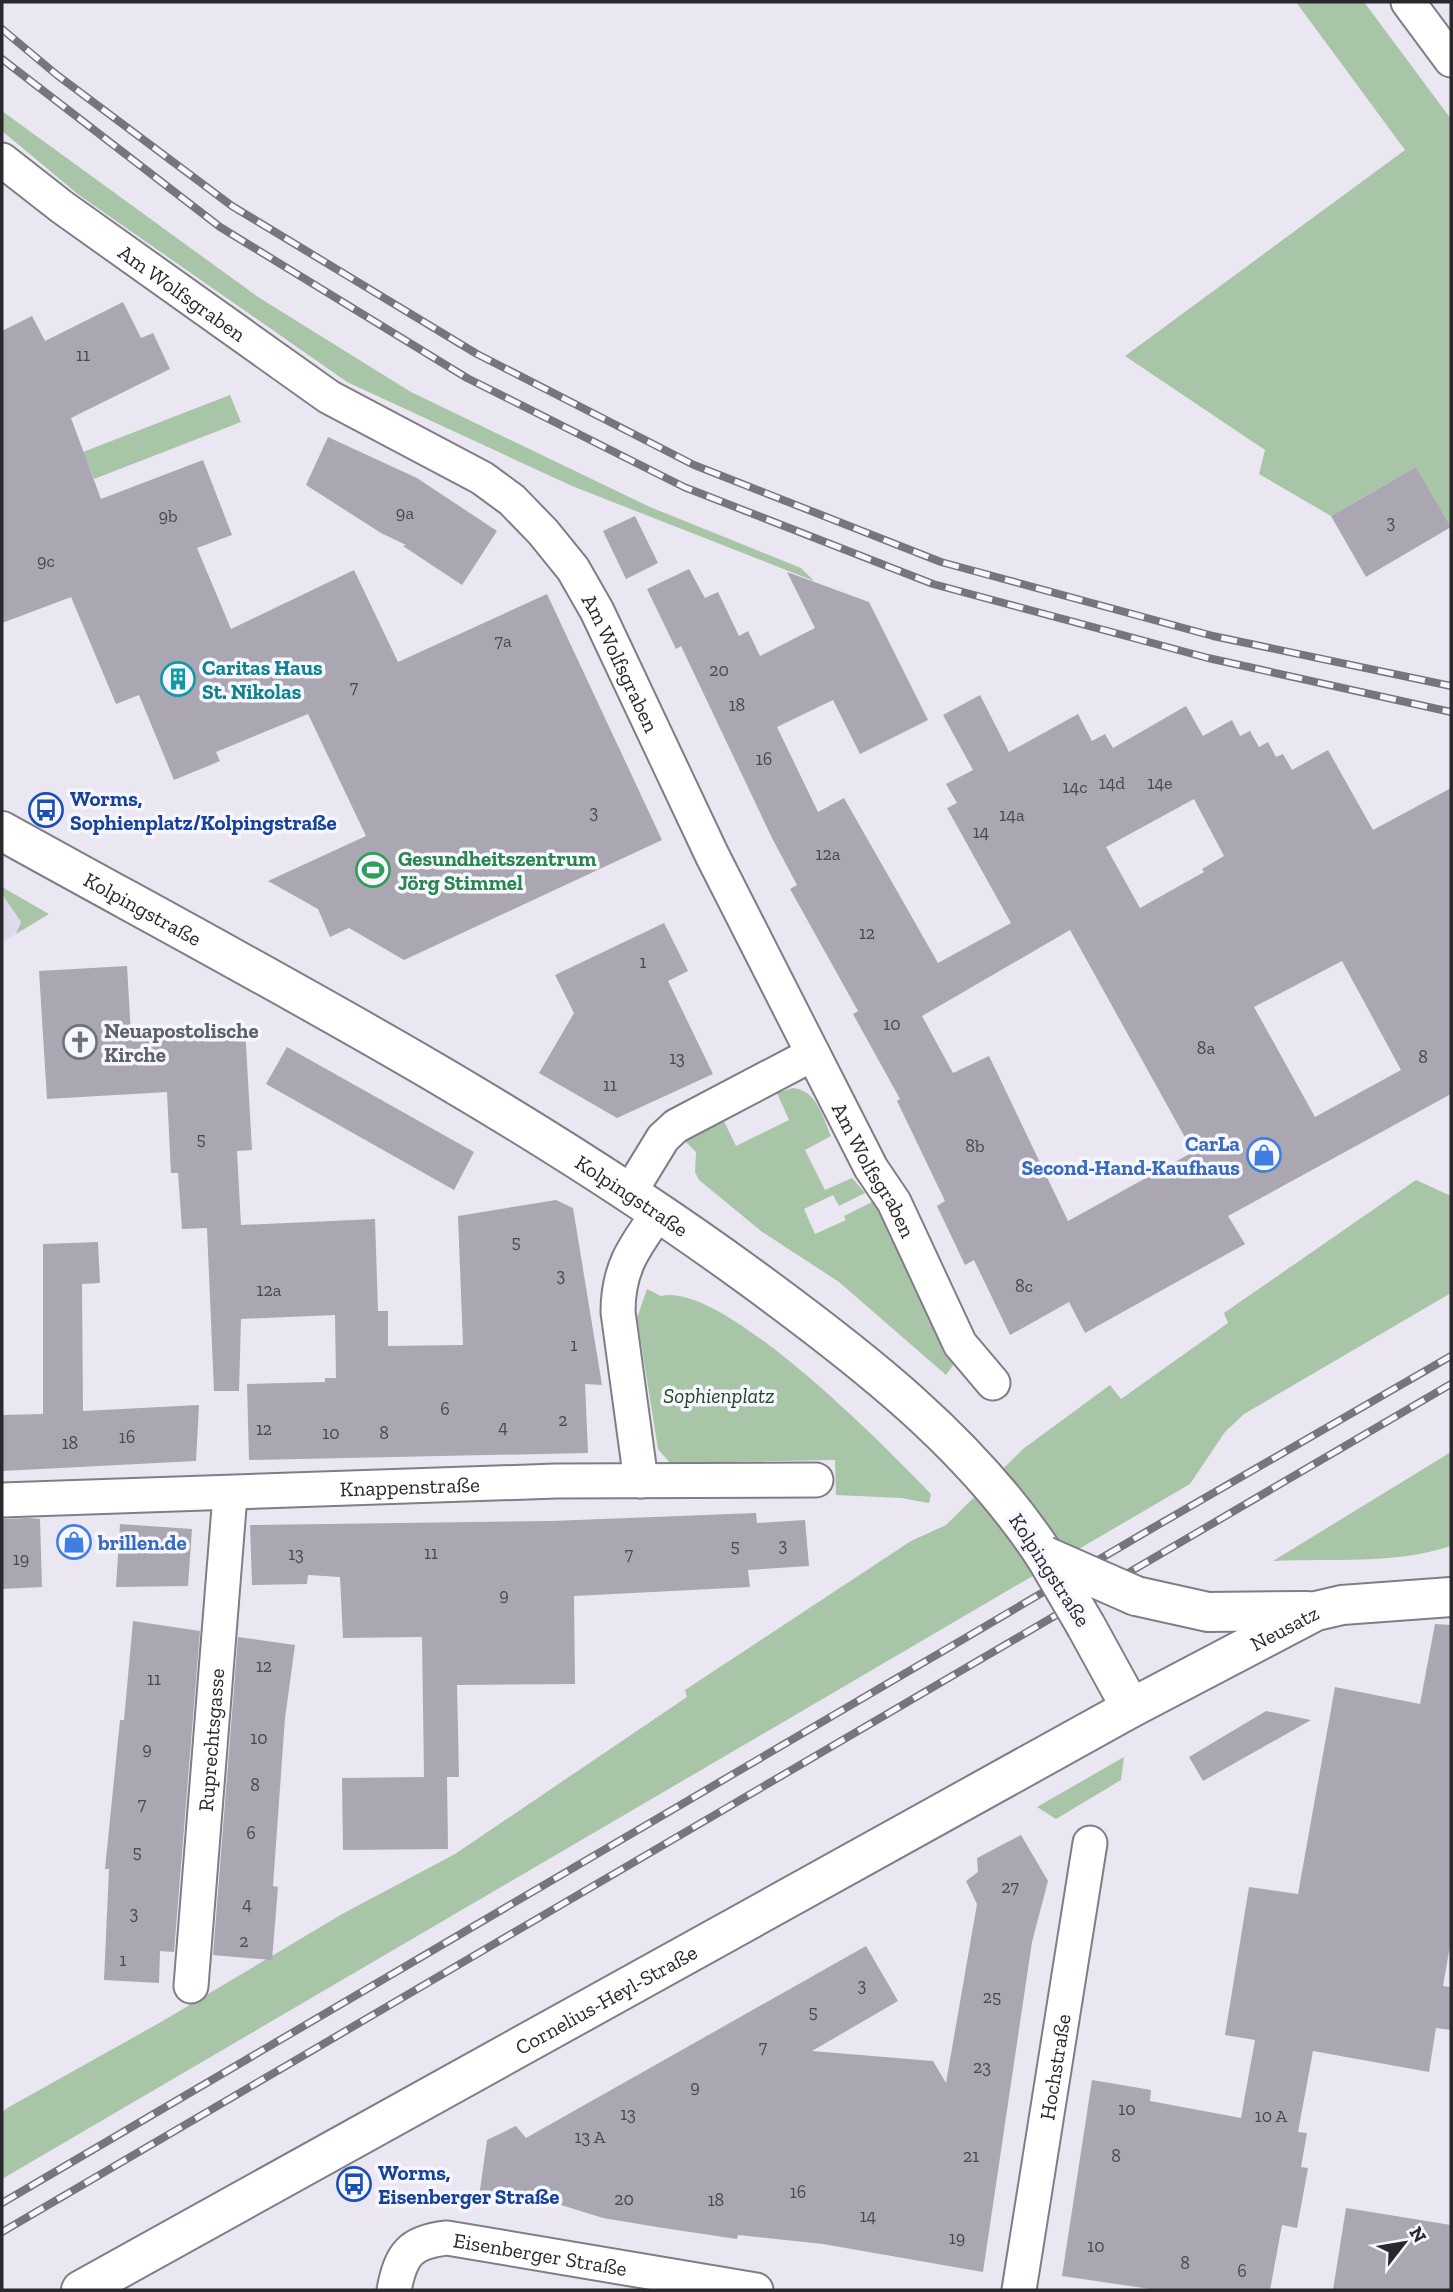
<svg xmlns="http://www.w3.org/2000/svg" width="1453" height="2292" font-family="'Zilla Slab',serif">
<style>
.built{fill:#dfdaec}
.green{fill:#a8c5a7}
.building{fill:#aaa7b2;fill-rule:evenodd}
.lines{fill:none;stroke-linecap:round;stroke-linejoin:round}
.minor-casing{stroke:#807d87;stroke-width:37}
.tertiary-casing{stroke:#807d87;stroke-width:42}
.secondary-casing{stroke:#807d87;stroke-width:42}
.minor{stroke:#fff;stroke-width:33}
.tertiary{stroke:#fff;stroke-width:38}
.secondary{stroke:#fff;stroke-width:38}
.rail-casing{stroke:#77757c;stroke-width:8}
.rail{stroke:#f7f5fd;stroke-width:5;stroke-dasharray:16;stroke-linecap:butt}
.tertiary-bridge-casing{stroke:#807d87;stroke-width:42;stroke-linecap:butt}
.secondary-bridge-casing{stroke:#807d87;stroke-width:42;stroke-linecap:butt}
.tertiary-bridge{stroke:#fff;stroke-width:38}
.secondary-bridge{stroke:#fff;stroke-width:38}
.labels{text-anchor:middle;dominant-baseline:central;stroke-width:7;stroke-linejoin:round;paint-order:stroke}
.number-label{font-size:18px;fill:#49484e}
.street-label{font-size:21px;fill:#29282c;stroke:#f7f5fd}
.culture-label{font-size:21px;font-weight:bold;fill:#0d838f;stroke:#f7f5fd;text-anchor:start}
.transit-label{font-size:21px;font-weight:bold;fill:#164399;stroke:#f7f5fd;text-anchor:start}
.leisure-label{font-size:21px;font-weight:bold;fill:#27864d;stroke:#f7f5fd;text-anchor:start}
.worship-label{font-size:21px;font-weight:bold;fill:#5b616d;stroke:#f7f5fd;text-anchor:start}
.shop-label{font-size:21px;font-weight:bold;fill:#366cbe;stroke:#f7f5fd;text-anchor:end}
.park-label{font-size:21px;font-style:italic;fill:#1b481e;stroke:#f7f5fd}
</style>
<rect width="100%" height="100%" fill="#eae7f2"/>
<!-- built -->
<polygon class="built" points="2,894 21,923 16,934 2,943"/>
<!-- green -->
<g class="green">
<polygon points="1296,2 1364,2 1451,119 1451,527 1416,467 1331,516 1259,474 1265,450 1125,356 1405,150"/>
<polygon points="2,111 258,297 411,392 650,507 801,568 814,581 572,486 347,382 79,195 2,131"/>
<polygon points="230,395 241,422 94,479 83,452"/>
<polygon points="2,887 49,914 16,934 21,922 2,894"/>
<path d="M793 1088C817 1090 823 1118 831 1136L805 1150 825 1190 852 1178 865 1193 839 1206 833 1195 804 1209 815 1234 846 1220 844 1216 876 1200 956 1361 946 1375 839 1282 761 1231 699 1180 695 1172 696 1152 685 1141 687 1138 723 1119 736 1146 789 1120 777 1093Z"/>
<polygon points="1416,1180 1451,1196 1451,1293 1244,1414 1225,1432 1190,1484 2,2179 2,2112 9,2107 161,2022 344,1913 455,1854 687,1697 685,1690 911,1541 946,1525 1023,1449 1110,1385 1121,1399 1228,1323 1224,1313"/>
<path d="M647 1289 661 1296C722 1280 888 1449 931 1494L929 1503 901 1498 836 1495 835 1460 670 1463 658 1449 637 1318Z"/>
<path d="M1451 1452V1546C1392 1565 1334 1558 1273 1561Z"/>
<polygon points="1124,1757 1121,1780 1056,1819 1037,1807"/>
</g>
<!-- building -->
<g class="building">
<polygon points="123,302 141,338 153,333 170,369 71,418 101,499 203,460 232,535 197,548 231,629 354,570 398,662 547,594 662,840 404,960 349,928 330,937 318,909 268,881 366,836 308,714 216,752 220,761 174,780 139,695 116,704 71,597 2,623 2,331 32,316 45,341"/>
<polygon points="328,437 417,478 497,531 462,585 403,546 406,545 381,533 306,485"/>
<polygon points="1416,467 1451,527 1366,577 1331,516"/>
<polygon points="635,516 658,563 626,579 603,531"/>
<path d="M689 569 705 598 718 592 739 636 748 631 760 656 815 628 787 572 869 602 928 720 860 754 833 700 777 727 818 812 844 798 938 963 1011 923 947 808 957 803 946 784 973 770 943 715 980 695 1009 752 1078 714 1092 741 1105 734 1113 748 1186 706 1203 736 1232 720 1240 736 1250 731 1259 747 1268 742 1276 757 1283 754 1292 770 1328 750 1373 830 1451 788V1094L1228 1216 1245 1244 1085 1333 1069 1302 1010 1335 974 1260 965 1265 937 1206 945 1201 897 1101 900 1099 853 1014 858 1011 790 889 797 885 772 838 681 646 676 649 647 589ZM1194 799 1224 856 1202 869 1204 872 1140 908 1106 847ZM1070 930 1193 1152 1068 1221 989 1056 953 1073 922 1016ZM1342 961 1401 1070 1315 1117 1254 1007Z"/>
<polygon points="664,923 688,971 668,981 713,1074 617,1118 539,1073 574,1013 555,975"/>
<polygon points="127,966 131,1034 245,1028 252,1150 237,1151 241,1225 375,1219 378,1311 388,1311 388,1346 463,1345 458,1216 556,1200 573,1208 602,1385 585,1384 588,1453 249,1460 247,1384 325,1382 325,1378 336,1378 335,1315 241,1319 239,1391 214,1391 207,1228 182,1229 178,1173 171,1173 167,1092 47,1099 39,971"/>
<polygon points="287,1047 474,1152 454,1190 266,1084"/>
<polygon points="98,1242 100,1283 82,1284 83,1411 199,1405 196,1461 2,1471 2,1415 43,1414 43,1244"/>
<polygon points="756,1513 757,1523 805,1520 809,1566 748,1570 750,1587 574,1596 575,1684 457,1685 459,1777 447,1777 448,1849 343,1850 342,1778 424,1777 422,1637 343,1638 340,1577 308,1575 307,1584 252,1585 250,1525 551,1521"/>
<polygon points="28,1518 40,1519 42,1587 2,1589 2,1519"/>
<polygon points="120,1524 192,1529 188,1586 116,1587"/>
<polygon points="133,1621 200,1631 174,1952 160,1951 159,1983 104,1980 109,1869 105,1869 120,1720 124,1720"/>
<polygon points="1435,1624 1451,1625 1451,1940 1443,1986 1451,1987 1451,2030 1436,2028 1429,2072 1313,2051 1298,2132 1307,2133 1301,2167 1308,2168 1297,2228 1282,2225 1270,2290 1157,2290 1062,2276 1092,2080 1151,2090 1150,2101 1241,2118 1255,2040 1225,2035 1249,1887 1298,1894 1335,1687 1420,1704"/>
<polygon points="238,1637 295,1645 285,1718 273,1886 278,1887 272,1960 213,1955"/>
<polygon points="1266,1711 1311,1720 1203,1781 1189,1757"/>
<polygon points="1021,1835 1048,1881 1032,1942 983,2272 823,2244 738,2235 737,2239 663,2228 603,2218 529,2195 526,2207 479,2197 487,2140 516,2126 526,2138 866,1946 898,2001 812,2051 933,2061 946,2083 977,1904 966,1881 978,1872 977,1858"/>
<polygon points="1346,2208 1451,2225 1451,2290 1333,2290"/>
</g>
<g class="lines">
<!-- minor casing -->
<g class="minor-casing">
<g id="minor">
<polyline points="1408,2 1451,60"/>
<path id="s1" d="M2 160 62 207 329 397 482 478 512 500 543 532 573 569 597 611 712 855 871 1168 894 1202 960 1344 993 1383"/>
<polyline points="630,1192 663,1138 676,1126 813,1054"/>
<path d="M641 1481 618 1312C618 1268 634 1247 659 1212"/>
<path id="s2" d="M2 1500 556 1481 816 1480"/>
<path id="s3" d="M191 1986 230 1495"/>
<path id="s4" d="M394 2290C401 2254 410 2242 447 2238L756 2290"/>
<path id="s5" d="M1019 2290 1090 1843"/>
</g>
</g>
<!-- tertiary casing -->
<g class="tertiary-casing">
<g id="tertiary">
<polyline points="1136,1596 1208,1612 1307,1611"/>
<path id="s6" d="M1131 1708 1316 1611 1342 1605 1451 1597"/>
</g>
</g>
<!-- secondary casing -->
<g class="secondary-casing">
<g id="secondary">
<path id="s7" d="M2 831C256 972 517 1106 753 1279 861 1358 971 1443 1045 1556"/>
<path id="s8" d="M81 2290 1131 1708 1086 1626"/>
</g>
</g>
<!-- minor -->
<use href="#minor" class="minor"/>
<!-- tertiary -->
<use href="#tertiary" class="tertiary"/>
<!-- secondary -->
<use href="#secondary" class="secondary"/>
<!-- rail casing -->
<g class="rail-casing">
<g id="rail">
<polyline points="2,29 57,75 232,206 477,354 694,465 941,562 1213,636 1451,686"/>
<polyline points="2,59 220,227 467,378 684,487 933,584 1208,658 1451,712"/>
<polyline points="2,2203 1151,1529 1451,1356"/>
<polyline points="2,2232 1451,1384"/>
</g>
</g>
<!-- rail -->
<use href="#rail" class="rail"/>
<!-- tertiary-bridge casing -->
<g class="tertiary-bridge-casing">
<polyline id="tertiary-bridge" points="1045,1556 1136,1596"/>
</g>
<!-- secondary-bridge casing -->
<g class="secondary-bridge-casing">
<polyline id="secondary-bridge" points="1045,1556 1086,1626"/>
</g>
<!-- tertiary-bridge -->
<use href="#tertiary-bridge" class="tertiary-bridge"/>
<!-- secondary-bridge -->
<use href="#secondary-bridge" class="secondary-bridge"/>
</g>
<!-- icons -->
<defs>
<g id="building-ring" transform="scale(1.75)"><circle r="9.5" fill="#f7f5fd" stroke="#0f9aa8" stroke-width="1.5"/><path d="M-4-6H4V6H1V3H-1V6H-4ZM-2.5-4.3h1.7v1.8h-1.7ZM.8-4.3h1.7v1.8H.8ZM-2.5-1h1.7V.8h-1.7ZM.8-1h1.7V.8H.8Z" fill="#0f9aa8"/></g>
<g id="bus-ring" transform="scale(1.75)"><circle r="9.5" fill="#f7f5fd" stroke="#1a4fb4" stroke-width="1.5"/><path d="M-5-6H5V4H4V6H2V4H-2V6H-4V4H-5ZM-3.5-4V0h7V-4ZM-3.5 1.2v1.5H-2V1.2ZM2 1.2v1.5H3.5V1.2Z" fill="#1a4fb4"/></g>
<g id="stadium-ring" transform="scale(1.75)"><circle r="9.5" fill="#f7f5fd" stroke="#2e9e5b" stroke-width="1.5"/><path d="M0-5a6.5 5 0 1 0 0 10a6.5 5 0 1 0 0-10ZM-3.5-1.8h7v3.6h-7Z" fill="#2e9e5b"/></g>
<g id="church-ring" transform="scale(1.75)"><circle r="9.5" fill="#f7f5fd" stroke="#6b7280" stroke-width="1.5"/><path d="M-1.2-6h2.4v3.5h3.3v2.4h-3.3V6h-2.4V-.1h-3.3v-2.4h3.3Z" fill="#6b7280"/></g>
<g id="shop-ring" transform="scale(1.75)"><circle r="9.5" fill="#f7f5fd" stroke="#3f7fe0" stroke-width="1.5"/><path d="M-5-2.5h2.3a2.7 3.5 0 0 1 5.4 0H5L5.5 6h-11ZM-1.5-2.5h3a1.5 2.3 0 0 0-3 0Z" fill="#3f7fe0"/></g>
</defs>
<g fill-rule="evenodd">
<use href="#building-ring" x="178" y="679"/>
<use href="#bus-ring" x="46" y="810"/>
<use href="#stadium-ring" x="373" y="870"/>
<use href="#church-ring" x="80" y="1042"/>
<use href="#shop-ring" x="1264" y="1155"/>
<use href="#shop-ring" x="74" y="1542"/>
<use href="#bus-ring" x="354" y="2184"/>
</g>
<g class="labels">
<!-- number labels -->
<g class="number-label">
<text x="83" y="355">11</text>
<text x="405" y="513">9a</text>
<text x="168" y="516">9b</text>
<text x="1391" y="522">3</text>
<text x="46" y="561">9c</text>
<text x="503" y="641">7a</text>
<text x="719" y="670">20</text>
<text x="354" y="687">7</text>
<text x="737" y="705">18</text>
<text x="764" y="759">16</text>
<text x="1112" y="783">14d</text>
<text x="1160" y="783">14e</text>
<text x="1075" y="787">14c</text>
<text x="594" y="812">3</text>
<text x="1012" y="815">14a</text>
<text x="981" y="832">14</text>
<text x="828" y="854">12a</text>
<text x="867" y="933">12</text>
<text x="643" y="962">1</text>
<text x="892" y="1024">10</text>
<text x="1206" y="1048">8a</text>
<text x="1423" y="1057">8</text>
<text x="677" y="1058">13</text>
<text x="610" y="1085">11</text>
<text x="201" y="1139">5</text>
<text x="975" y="1146">8b</text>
<text x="516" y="1242">5</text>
<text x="561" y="1275">3</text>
<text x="1024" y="1286">8c</text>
<text x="269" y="1290">12a</text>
<text x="574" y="1345">1</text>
<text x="445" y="1409">6</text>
<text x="563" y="1420">2</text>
<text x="503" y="1427">4</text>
<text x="264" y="1429">12</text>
<text x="331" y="1433">10</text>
<text x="384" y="1433">8</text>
<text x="127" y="1437">16</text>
<text x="70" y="1443">18</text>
<text x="783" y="1545">3</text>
<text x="735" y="1546">5</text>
<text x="431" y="1553">11</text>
<text x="296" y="1554">13</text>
<text x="629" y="1554">7</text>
<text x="21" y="1559">19</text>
<text x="504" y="1595">9</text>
<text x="264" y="1666">12</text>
<text x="154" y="1679">11</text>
<text x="259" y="1738">10</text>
<text x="147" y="1749">9</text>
<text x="255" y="1785">8</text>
<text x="142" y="1804">7</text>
<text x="251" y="1833">6</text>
<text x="137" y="1852">5</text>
<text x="1010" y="1887">27</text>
<text x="247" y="1904">4</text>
<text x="134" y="1913">3</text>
<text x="244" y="1941">2</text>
<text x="123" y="1960">1</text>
<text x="862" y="1985">3</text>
<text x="992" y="1997">25</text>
<text x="813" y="2012">5</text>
<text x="763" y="2047">7</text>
<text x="982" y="2067">23</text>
<text x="695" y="2087">9</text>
<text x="1127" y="2109">10</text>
<text x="628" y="2114">13</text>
<text x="1271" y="2116">10 A</text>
<text x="590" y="2137">13 A</text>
<text x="971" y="2156">21</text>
<text x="1116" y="2156">8</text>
<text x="798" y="2192">16</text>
<text x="624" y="2199">20</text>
<text x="716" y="2200">18</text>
<text x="868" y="2216">14</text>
<text x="957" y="2238">19</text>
<text x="1096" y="2246">10</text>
<text x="1185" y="2263">8</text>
<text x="1242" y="2271">6</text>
</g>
<!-- street labels -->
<g class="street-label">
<text stroke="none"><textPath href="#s1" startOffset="224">Am Wolfsgraben</textPath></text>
<text stroke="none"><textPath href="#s1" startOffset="812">Am Wolfsgraben</textPath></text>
<text stroke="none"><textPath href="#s7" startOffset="161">Kolpingstraße</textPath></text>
<text stroke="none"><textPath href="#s1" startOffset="1379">Am Wolfsgraben</textPath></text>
<text stroke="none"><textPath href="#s7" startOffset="728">Kolpingstraße</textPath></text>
<text stroke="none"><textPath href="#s2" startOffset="408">Knappenstraße</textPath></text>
<text transform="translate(1050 1570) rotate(57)">Kolpingstraße</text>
<text stroke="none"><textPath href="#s6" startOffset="173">Neusatz</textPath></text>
<text stroke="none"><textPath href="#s3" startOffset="247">Ruprechtsgasse</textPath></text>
<text stroke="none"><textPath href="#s8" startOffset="600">Cornelius-Heyl-Straße</textPath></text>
<text stroke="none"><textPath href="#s5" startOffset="226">Hochstraße</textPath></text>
<text stroke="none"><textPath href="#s4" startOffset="177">Eisenberger Straße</textPath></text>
</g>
<!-- culture labels -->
<g class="culture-label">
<text x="202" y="667">Caritas Haus<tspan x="202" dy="24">St. Nikolas</tspan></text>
</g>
<!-- transit labels -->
<g class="transit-label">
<text x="70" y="798">Worms,<tspan x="70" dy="24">Sophienplatz/Kolpingstraße</tspan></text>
<text x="378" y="2172">Worms,<tspan x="378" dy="24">Eisenberger Straße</tspan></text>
</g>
<!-- leisure labels -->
<g class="leisure-label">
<text x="398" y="858">Gesundheitszentrum<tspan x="398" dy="24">Jörg Stimmel</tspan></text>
</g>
<!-- worship labels -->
<g class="worship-label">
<text x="104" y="1030">Neuapostolische<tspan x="104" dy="24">Kirche</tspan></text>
</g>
<!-- shop labels -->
<g class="shop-label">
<text x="1240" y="1143">CarLa<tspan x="1240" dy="24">Second-Hand-Kaufhaus</tspan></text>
<text x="98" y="1542" text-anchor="start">brillen.de</text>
</g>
<!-- park labels -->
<g class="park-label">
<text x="719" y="1395">Sophienplatz</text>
</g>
</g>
<!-- border -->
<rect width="1453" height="2292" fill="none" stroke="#29282c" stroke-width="7"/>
<!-- north arrow -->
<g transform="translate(1404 2243) rotate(59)" stroke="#f7f5fd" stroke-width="5" paint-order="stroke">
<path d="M0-5L12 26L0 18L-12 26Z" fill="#29282c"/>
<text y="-10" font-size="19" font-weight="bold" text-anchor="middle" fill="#29282c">N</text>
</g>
</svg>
